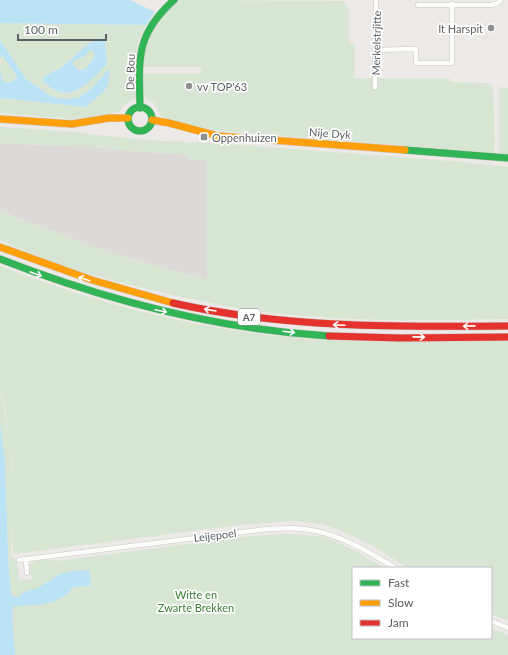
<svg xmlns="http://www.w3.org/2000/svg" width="508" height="655" font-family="Lato,sans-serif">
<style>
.industrial{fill:#dcd9d6}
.green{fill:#d7e6d2;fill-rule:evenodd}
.water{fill:#bbe3f5;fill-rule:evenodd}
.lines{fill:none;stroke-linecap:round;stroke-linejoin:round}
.street-casing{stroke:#c8c8c8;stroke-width:5.5}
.fast-casing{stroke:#c8c8c7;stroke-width:8}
.slow-casing{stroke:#c8c8c7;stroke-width:8}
.jam-casing{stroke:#c8c8c7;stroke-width:8}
.street{stroke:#fcfcfb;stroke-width:4.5}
.fast{stroke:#30b455;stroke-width:7}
.slow{stroke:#ff9f0a;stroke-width:7}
.jam{stroke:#e5322d;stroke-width:7}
.oneway{stroke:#fff}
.poi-dot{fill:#8e9092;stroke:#fff;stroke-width:1.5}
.labels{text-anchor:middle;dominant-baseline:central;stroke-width:3.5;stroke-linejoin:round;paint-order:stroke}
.shield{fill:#fff;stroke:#8d9092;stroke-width:1}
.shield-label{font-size:10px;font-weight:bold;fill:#5c6064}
.poi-label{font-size:11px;fill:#5c6064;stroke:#fff;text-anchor:start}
.street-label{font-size:11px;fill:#5c6064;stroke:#fff}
.park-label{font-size:11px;fill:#3d8037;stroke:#fff}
</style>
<rect width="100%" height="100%" fill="#ece9e6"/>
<!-- industrial -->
<polygon class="industrial" points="0,143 107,148 108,149 187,155 187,159 207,160 207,279 157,266 100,249 0,211"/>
<!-- green -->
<g class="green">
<path d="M179 0 343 1 349 8V43H355L354 78H449L450 81 453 82 486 83 491 84 493 88 495 140 494 153 199 129 161 116 154 103 143 96V74H201V67H143C144 35 154 19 179 0Z"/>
<path d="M0 23 146 25 139 40 137 50 136 97 127 103 119 112 95 117 72 119 0 113V98L86 107 106 90 109 70 91 89 78 98 65 99 52 97 26 79 21 73 0 40ZM98 38 107 64C89 83 66 109 42 80 47 73 53 72 60 67 74 59 83 45 98 38Z"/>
<path d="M89 51H93L95 55C91 64 81 78 73 63L74 61Z"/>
<path d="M3 55 16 75 17 78 6 83C4 81 2 81 1 79 0 74 0 59 3 55Z"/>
<polygon points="499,87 508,88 508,154 499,153"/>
<path d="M0 127 77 132 106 136 162 141 214 143 462 162 508 167V319C436 320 364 322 293 315 252 312 213 304 173 295 114 282 55 266 0 240V211C67 238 136 263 207 279V161L187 159V155L107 149V148L0 143Z"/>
<path d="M0 266C90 301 182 326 278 336 354 344 431 342 508 341V621L491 614V568H408L375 547 340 530 322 524 292 521 240 525 13 554 12 463 6 411 0 387Z"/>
<path d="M0 390C13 438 15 504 11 554L12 557 17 560 19 580 32 579 29 564 43 559 56 561 252 536 287 534 320 536 331 539 354 550 384 568H353V638H491V628L508 635V655H0L9 574 5 461 0 425Z"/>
</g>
<!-- water -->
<g class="water">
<polygon points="0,0 130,0 155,12 146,25 0,23"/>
<path d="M98 38 102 39 105 42 107 64C88 84 67 108 42 80 47 73 53 72 60 68 74 59 83 45 98 38ZM89 51H93L95 55C91 64 81 78 73 64L74 61 83 57Z"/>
<path d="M0 40 26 79 52 97 65 99 78 98 91 89 109 69C110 93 102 92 86 107L0 98V65C1 73 0 79 6 83L13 81 17 78 16 75 4 57 3 55 0 59Z"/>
<polygon points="0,425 5,461 8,555 10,583 12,596 19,597 24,592 38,588 60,574 71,571 89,570 91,584 89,586 75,587 71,589 68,594 55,601 39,605 14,606 12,613 15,655 0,655"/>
</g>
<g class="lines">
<!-- street casing -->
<g class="street-casing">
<g id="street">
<polyline points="418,5 492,5 498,3 501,0"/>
<polyline points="376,50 416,49 416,63 452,63 452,4"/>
<polyline points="375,87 376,0"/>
<path d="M19 560 251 531C275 528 301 526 324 533 350 540 373 555 396 568"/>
<polyline points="26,560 27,573"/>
<polyline points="491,621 508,628"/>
</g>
</g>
<!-- fast casing -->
<g class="fast-casing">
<g id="fast">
<circle cx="140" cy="119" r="12"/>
<path d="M140 108C139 59 135 35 174 0"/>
<polyline points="405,150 508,158"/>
<path d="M0 259C105 300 216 329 329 336"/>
</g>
</g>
<!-- slow casing -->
<g class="slow-casing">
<g id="slow">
<polyline points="0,119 72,124 109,118 128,118"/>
<polyline points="152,120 169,123 218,136 405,150"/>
<polyline points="0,247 92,280 173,303"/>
</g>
</g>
<!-- jam casing -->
<g class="jam-casing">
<g id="jam">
<path d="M173 303C283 328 396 327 508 326"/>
<polyline points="329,336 400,338 508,337"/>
</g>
</g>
<!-- street -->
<use href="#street" class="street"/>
<!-- fast -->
<use href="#fast" class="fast"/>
<!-- slow -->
<use href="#slow" class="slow"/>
<!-- jam -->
<use href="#jam" class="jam"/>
</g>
<!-- one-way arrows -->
<defs><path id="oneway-shaft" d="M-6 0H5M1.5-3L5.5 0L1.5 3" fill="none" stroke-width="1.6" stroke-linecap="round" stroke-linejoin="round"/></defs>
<g class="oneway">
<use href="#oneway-shaft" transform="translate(36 274) rotate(20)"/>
<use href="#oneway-shaft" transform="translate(84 279) rotate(-163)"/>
<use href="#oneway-shaft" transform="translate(210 310) rotate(-170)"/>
<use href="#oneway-shaft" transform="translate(161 311) rotate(12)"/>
<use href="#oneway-shaft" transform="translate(339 325) rotate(-177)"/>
<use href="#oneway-shaft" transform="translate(469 326) rotate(179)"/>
<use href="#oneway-shaft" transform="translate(289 332) rotate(7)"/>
<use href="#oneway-shaft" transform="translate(419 337) rotate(1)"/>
</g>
<!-- markers -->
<g class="poi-dot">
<circle cx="491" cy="28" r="4"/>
<circle cx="189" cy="86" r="4"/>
<rect x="200" y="133" width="8" height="8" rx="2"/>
</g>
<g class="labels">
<!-- shield labels -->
<rect class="shield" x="238" y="309" width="22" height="16" rx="3"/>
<g class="shield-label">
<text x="249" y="317">A7</text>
</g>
<!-- poi labels -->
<g class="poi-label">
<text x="483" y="28" text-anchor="end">It Harspit</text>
<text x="197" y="86">vv TOP'63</text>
<text x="212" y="137">Oppenhuizen</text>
</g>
<!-- street labels -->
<g class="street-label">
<text transform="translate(376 43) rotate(-89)">Merkelstrjitte</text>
<text transform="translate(130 72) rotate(-89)">De Bou</text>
<text transform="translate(330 133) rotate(4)">Nije Dyk</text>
<text transform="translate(215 535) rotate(-7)">Leijepoel</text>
</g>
<!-- park labels -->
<g class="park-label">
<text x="196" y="594">Witte en<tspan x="196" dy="13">Zwarte Brekken</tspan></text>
</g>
</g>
<!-- legend -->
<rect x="352" y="567" width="140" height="72" fill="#ffffff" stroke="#bebfc1"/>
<rect x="360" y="580" width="20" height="6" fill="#30b455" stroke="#bebfc1"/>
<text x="388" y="587" font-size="12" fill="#5c6064">Fast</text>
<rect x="360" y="600" width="20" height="6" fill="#ff9f0a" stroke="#bebfc1"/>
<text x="388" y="607" font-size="12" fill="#5c6064">Slow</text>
<rect x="360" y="620" width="20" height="6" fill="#e5322d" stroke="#bebfc1"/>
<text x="388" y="627" font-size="12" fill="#5c6064">Jam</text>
<!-- scale -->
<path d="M18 34v6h88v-6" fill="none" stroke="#5c6064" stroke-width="2"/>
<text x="24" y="34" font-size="12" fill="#5c6064" stroke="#ffffff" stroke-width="3" paint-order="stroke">100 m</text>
</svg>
